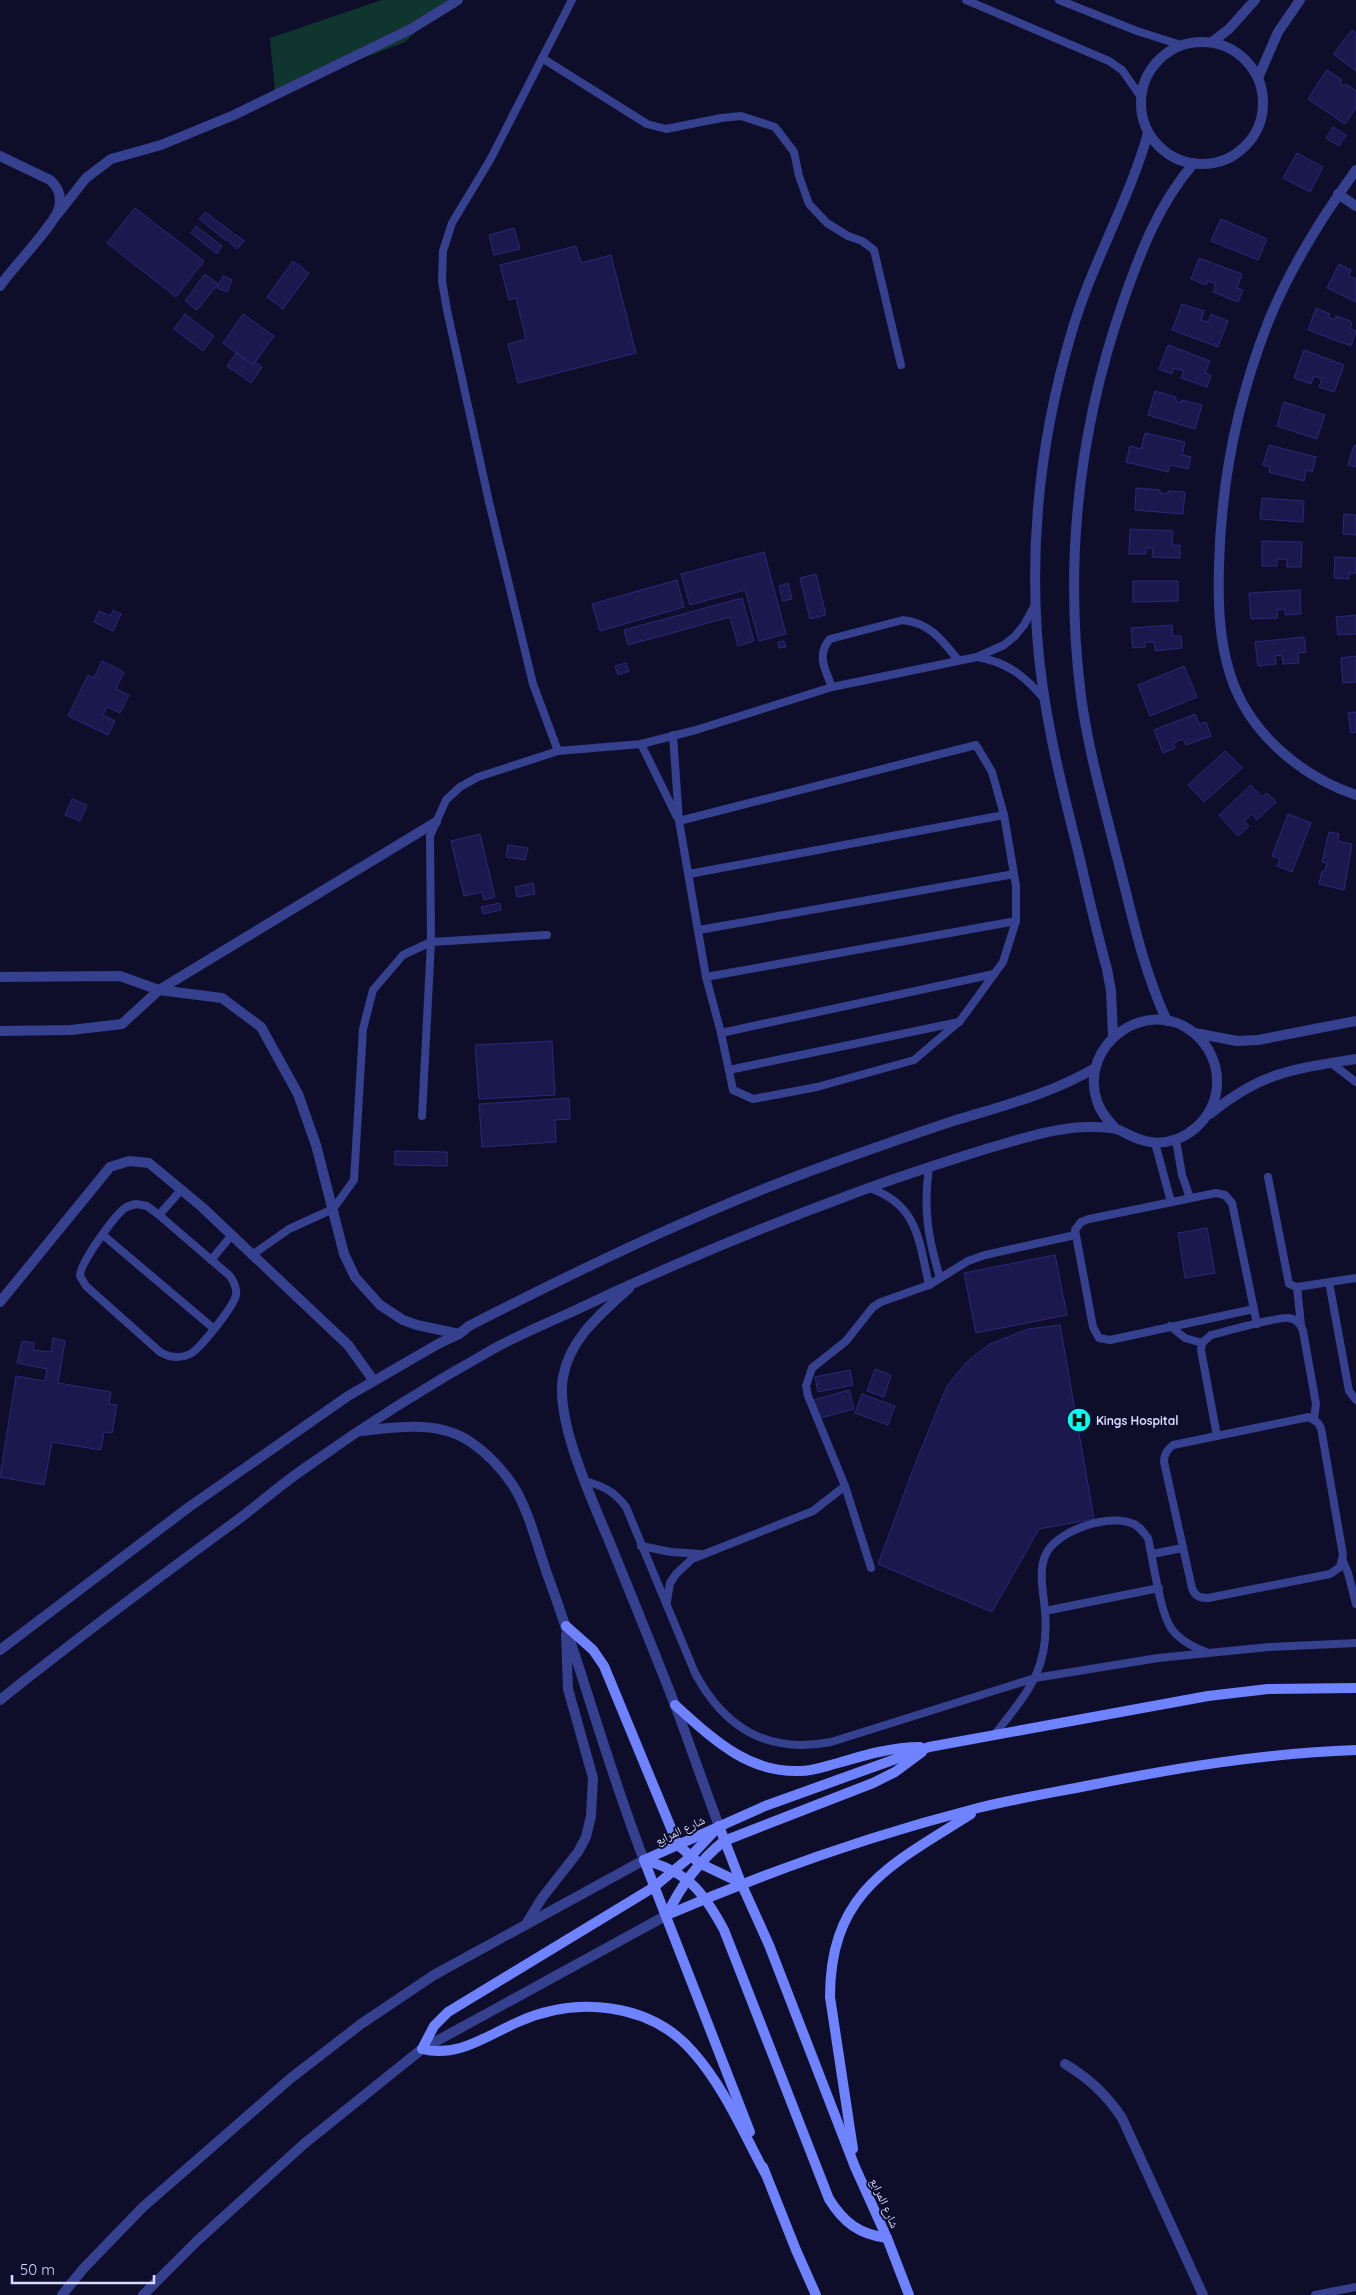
<svg xmlns="http://www.w3.org/2000/svg" width="1356" height="2295" font-family="Quicksand,'Noto Naskh Arabic',sans-serif">
<style>
.green{fill:#10352e}
.building{fill:#1a184d;stroke:#2b287b}
.lines{fill:none;stroke-linecap:round;stroke-linejoin:round}
.service{stroke:#35408e;stroke-width:8}
.minor{stroke:#35408e;stroke-width:10}
.tertiary{stroke:#35408e;stroke-width:10}
.secondary{stroke:#6f82ff;stroke-width:10}
.labels{text-anchor:middle;dominant-baseline:central;stroke-width:4;stroke-linejoin:round;paint-order:stroke}
.poi-label{font-size:12px;font-weight:bold;fill:#d8d9ff;stroke:#0e0e2b;text-anchor:start}
.street-label{font-size:12px;fill:#d8d9ff;stroke:#0e0e2b}
</style>
<rect width="100%" height="100%" fill="#0e0e2b"/>
<!-- green -->
<polygon class="green" points="382,0 448,0 405,42 275,92 270,38"/>
<!-- building -->
<g class="building">
<polygon points="1352,30 1356,33 1356,71 1333,54"/>
<polygon points="1327,70 1342,80 1340,83 1344,86 1346,84 1356,91 1356,108 1345,124 1308,99"/>
<polygon points="1333,127 1346,135 1339,146 1326,138"/>
<polygon points="1297,153 1323,167 1310,192 1283,178"/>
<polygon points="135,208 204,261 176,297 107,243"/>
<polygon points="205,212 233,233 227,241 199,219"/>
<polygon points="1221,219 1267,239 1258,260 1211,241"/>
<polygon points="196,226 222,246 217,254 191,233"/>
<polygon points="514,228 520,249 494,255 489,235"/>
<polygon points="235,234 244,241 237,249 229,242"/>
<polygon points="576,246 581,263 611,255 636,353 518,383 508,344 526,339 516,298 509,300 500,265"/>
<polygon points="1199,258 1242,274 1237,288 1243,290 1238,302 1213,292 1216,284 1208,281 1206,285 1191,279"/>
<polygon points="293,261 309,273 283,309 267,297"/>
<polygon points="1339,264 1351,270 1349,276 1356,279 1356,302 1327,288"/>
<polygon points="205,274 218,284 197,310 185,301"/>
<polygon points="223,276 232,280 227,292 217,288"/>
<polygon points="1182,304 1204,311 1201,320 1208,322 1211,314 1228,321 1218,347 1172,330"/>
<polygon points="1316,308 1330,314 1328,317 1335,320 1336,316 1352,322 1350,328 1356,331 1351,346 1308,330"/>
<polygon points="185,314 214,336 203,351 174,329"/>
<polygon points="243,314 274,336 253,365 223,343"/>
<polygon points="1168,345 1210,361 1205,373 1211,375 1207,387 1181,378 1184,371 1174,368 1172,374 1159,369"/>
<polygon points="1304,350 1344,365 1334,392 1319,387 1322,379 1314,376 1311,384 1294,378"/>
<polygon points="236,353 253,365 255,362 262,367 251,383 227,366"/>
<polygon points="1155,391 1176,397 1176,401 1181,403 1181,400 1202,405 1195,429 1148,415"/>
<polygon points="1284,402 1325,415 1317,439 1277,426"/>
<polygon points="1145,433 1185,442 1182,455 1191,457 1188,469 1170,465 1168,472 1126,462 1130,446 1141,449"/>
<polygon points="1269,445 1316,457 1312,472 1306,470 1304,481 1269,472 1270,467 1263,465"/>
<polygon points="1354,445 1356,446 1356,467 1348,465"/>
<polygon points="1136,488 1160,490 1160,493 1168,494 1168,491 1185,492 1183,514 1135,510"/>
<polygon points="1262,498 1304,501 1303,522 1260,519"/>
<polygon points="1344,514 1356,515 1356,535 1343,534"/>
<polygon points="1130,529 1173,531 1172,545 1180,545 1180,558 1152,557 1153,548 1146,548 1146,554 1129,554"/>
<polygon points="1262,541 1302,542 1301,567 1287,567 1287,559 1277,559 1277,566 1262,566"/>
<polygon points="764,552 786,634 759,641 745,590 690,605 681,574"/>
<polygon points="1335,557 1356,558 1356,573 1349,573 1349,579 1334,578"/>
<polygon points="816,574 826,615 810,619 800,578"/>
<polygon points="677,580 684,607 600,631 592,604"/>
<polygon points="1133,581 1178,581 1178,601 1133,602"/>
<polygon points="788,583 792,599 783,601 779,586"/>
<polygon points="1300,590 1301,614 1285,615 1285,609 1277,610 1278,618 1251,619 1249,593"/>
<polygon points="742,598 754,641 738,646 730,617 628,645 624,630"/>
<polygon points="113,610 121,614 113,631 94,622 99,611 111,616"/>
<polygon points="1356,615 1356,634 1338,635 1336,617"/>
<polygon points="1172,625 1173,636 1181,636 1182,648 1155,651 1154,642 1145,642 1145,647 1133,648 1131,628"/>
<polygon points="1304,637 1306,652 1298,653 1299,663 1283,664 1282,655 1275,656 1276,664 1258,666 1255,642"/>
<polygon points="784,641 786,647 779,648 778,642"/>
<polygon points="1356,656 1356,682 1343,683 1341,658"/>
<polygon points="102,661 124,672 116,689 129,695 120,713 107,707 103,715 115,721 108,735 68,716 88,675 94,678"/>
<polygon points="626,663 629,671 618,675 615,666"/>
<polygon points="1184,666 1197,697 1150,716 1138,685"/>
<polygon points="1356,712 1356,732 1351,733 1348,713"/>
<polygon points="1195,714 1199,724 1206,722 1211,736 1186,745 1183,739 1173,743 1175,748 1163,753 1154,730"/>
<polygon points="1225,751 1242,768 1204,802 1188,785"/>
<polygon points="1251,785 1262,797 1267,793 1276,802 1257,820 1252,814 1244,821 1249,826 1238,836 1219,815"/>
<polygon points="72,799 87,805 80,821 65,815"/>
<polygon points="1288,814 1311,823 1292,872 1277,866 1280,859 1272,856"/>
<polygon points="1329,832 1339,834 1338,841 1352,844 1344,890 1319,884 1322,871 1325,871 1327,863 1322,862"/>
<polygon points="480,834 495,897 484,900 482,892 464,896 451,841"/>
<polygon points="508,845 528,848 525,860 506,857"/>
<polygon points="533,883 535,894 517,897 515,887"/>
<polygon points="500,903 501,910 483,914 481,907"/>
<polygon points="552,1041 555,1095 479,1099 475,1045"/>
<polygon points="569,1098 570,1119 555,1120 556,1142 482,1147 479,1104"/>
<polygon points="395,1151 447,1152 447,1166 395,1165"/>
<polygon points="1207,1228 1215,1273 1185,1278 1178,1233"/>
<polygon points="1055,1255 1067,1315 976,1333 964,1273"/>
<polygon points="1060,1325 1094,1519 1039,1529 992,1612 878,1564 917,1459 947,1386 959,1371 969,1360 990,1344 1028,1329"/>
<polygon points="53,1338 65,1341 58,1383 111,1392 109,1404 117,1405 112,1433 104,1432 101,1450 52,1442 44,1485 0,1477 16,1376 45,1381 47,1369 17,1363 22,1341 35,1343 33,1350 51,1352"/>
<polygon points="875,1369 891,1375 884,1397 867,1391"/>
<polygon points="850,1370 853,1385 818,1392 815,1377"/>
<polygon points="849,1390 854,1409 820,1418 814,1400"/>
<polygon points="862,1394 895,1406 888,1425 855,1413"/>
</g>
<g class="lines">
<!-- service -->
<g class="service">
<polyline points="966,0 1109,61 1122,70 1141,97"/>
<polyline points="1059,0 1137,31 1181,45"/>
<polyline points="542,58 647,124 666,129 721,118 741,116 775,127 794,152 799,176 809,204 827,223 848,236 862,241 874,250 901,365"/>
<path d="M977 657C1007 662 1025 676 1044 699"/>
<path d="M832 687C825 669 816 655 830 639L903 620C930 623 942 640 958 660"/>
<polyline points="673,735 679,821 706,977 721,1033 733,1090 753,1099 817,1087 914,1060 960,1021 1003,962 1016,921 1016,886 1004,815 992,772 976,745 679,821"/>
<polyline points="641,744 677,817"/>
<polyline points="558,751 533,684 489,502 447,310 442,281 443,251 452,223 490,160 572,0"/>
<polyline points="689,874 1004,815"/>
<polyline points="699,930 1014,874"/>
<polyline points="706,977 1016,921"/>
<polyline points="721,1033 994,974"/>
<polyline points="1331,1063 1356,1082"/>
<polyline points="729,1070 959,1022"/>
<polyline points="422,1116 431,942 430,836 446,800 460,787 478,777 558,751 641,744 696,730 832,687 977,657 1004,645 1015,636 1024,625 1035,605"/>
<polyline points="1176,1140 1182,1175 1190,1198"/>
<polyline points="1155,1143 1171,1202"/>
<path d="M929 1167C923 1209 928 1238 940 1278"/>
<polyline points="1268,1177 1289,1284 1297,1287 1356,1278"/>
<path d="M869 1188C918 1204 919 1241 929 1285"/>
<path d="M136 1204 147 1206 159 1215 230 1276C234 1282 237 1288 236 1295 234 1306 200 1349 190 1354 180 1359 169 1357 160 1352L86 1286 80 1276C80 1263 114 1216 125 1208 128 1206 132 1205 136 1204Z"/>
<polyline points="159,1215 181,1190"/>
<polyline points="103,1235 213,1328"/>
<polyline points="252,1255 289,1229 333,1209 354,1180 363,1029 373,990 403,955 431,942 547,935"/>
<polyline points="211,1260 232,1235"/>
<polyline points="1329,1282 1349,1391 1356,1400"/>
<polyline points="1297,1287 1301,1325"/>
<polyline points="1254,1309 1110,1340 1099,1338 1093,1327 1075,1230 1081,1222 1089,1219 1216,1193 1225,1195 1232,1203 1257,1324"/>
<polyline points="1170,1326 1185,1338 1202,1343"/>
<path d="M1309 1417 1318 1423 1321 1428 1343 1555 1340 1567 1330 1574 1208 1598C1199 1598 1195 1596 1192 1588L1164 1462C1164 1454 1167 1450 1173 1445Z"/>
<path d="M1217 1436 1201 1350 1202 1343 1211 1335C1223 1332 1280 1316 1289 1318 1296 1319 1301 1324 1303 1331L1316 1404 1314 1419"/>
<path d="M585 1481C603 1486 614 1491 626 1507L695 1673C725 1729 768 1754 831 1742L1035 1678 1158 1658 1269 1647 1356 1643"/>
<polyline points="845,1486 871,1568"/>
<polyline points="641,1546 671,1552 700,1554"/>
<polyline points="1152,1554 1183,1548"/>
<polyline points="1343,1561 1348,1573 1356,1604"/>
<polyline points="667,1602 670,1583 676,1574 692,1559 813,1511 845,1486 808,1396 806,1386 812,1368 846,1341 873,1307 881,1302 929,1285 968,1261 985,1255 1075,1235"/>
<polyline points="1045,1611 1159,1588"/>
<path d="M995 1734C1028 1692 1050 1668 1045 1612 1044 1594 1038 1573 1045 1556 1055 1531 1107 1514 1131 1523 1139 1525 1143 1532 1148 1538 1153 1560 1160 1612 1171 1628 1179 1640 1193 1647 1206 1652"/>
<polyline points="1315,2295 1356,2287"/>
</g>
<!-- minor -->
<g class="minor">
<path d="M0 156 50 180C58 187 62 196 59 208 56 223 12 268 0 286"/>
<path d="M1356 170C1322 217 1291 266 1269 320 1238 398 1221 482 1219 566 1218 603 1219 639 1230 674 1248 732 1300 776 1356 795"/>
<polyline points="1338,194 1356,206"/>
<polyline points="56,216 86,178 111,159 161,145 234,115 411,29 458,0"/>
<polyline points="0,977 120,976 159,990 222,998 261,1027 298,1094 316,1145 344,1254 355,1277 380,1305 403,1320 417,1325 459,1334"/>
<polyline points="0,1031 71,1030 122,1024 159,990 436,822"/>
<polyline points="0,1302 110,1167 129,1161 149,1163 202,1207 348,1345 374,1381"/>
<path d="M1065 2064C1089 2078 1107 2095 1122 2118L1203 2295"/>
</g>
<!-- tertiary -->
<g class="tertiary">
<polyline points="1212,42 1229,29 1255,0"/>
<circle cx="1202" cy="103" r="61"/>
<polyline points="1258,78 1278,32 1300,0"/>
<path d="M1167 1021C1142 967 1131 910 1116 853 1103 801 1088 749 1081 696 1064 562 1079 429 1123 302 1140 253 1159 203 1194 163"/>
<polyline points="1195,1033 1237,1041 1258,1040 1356,1021"/>
<path d="M1113 1036 1111 991 1107 969C1096 930 1087 890 1078 851 1060 780 1042 708 1037 634 1030 532 1043 428 1072 331 1092 263 1129 201 1148 133"/>
<path d="M1210 1114C1261 1072 1293 1069 1356 1059"/>
<path d="M629 1288C601 1314 570 1338 563 1377 555 1421 593 1502 610 1543 632 1597 654 1651 675 1705 690 1745 704 1786 719 1826"/>
<path d="M0 1650 189 1507 348 1396 438 1344 459 1334 469 1326C588 1265 709 1207 835 1162 874 1148 914 1134 953 1121 1002 1106 1051 1094 1095 1068"/>
<path d="M0 1700C76 1639 154 1581 232 1524 257 1506 280 1485 305 1468 364 1426 425 1387 488 1352 517 1335 548 1323 578 1309 666 1267 755 1230 847 1196 894 1178 941 1163 989 1148 1021 1139 1053 1128 1086 1127 1096 1127 1110 1126 1119 1130 1130 1135 1137 1140 1150 1142 1184 1147 1216 1118 1217 1084 1218 1065 1209 1045 1194 1033 1148 995 1078 1044 1097 1101 1100 1112 1108 1120 1115 1128"/>
<polyline points="526,1924 542,1898 578,1852 586,1837 591,1816 593,1778 568,1689 566,1635"/>
<path d="M62 2295 83 2269 143 2207 291 2078 361 2024 434 1975 644 1860C608 1768 583 1672 549 1579 538 1550 529 1509 512 1484 501 1468 488 1454 472 1443 440 1420 398 1427 362 1431"/>
<polyline points="143,2295 197,2241 305,2143 422,2049 667,1915"/>
</g>
<!-- secondary -->
<g class="secondary">
<polyline points="566,1626 593,1650 604,1666 678,1845 699,1863 741,1883"/>
<path d="M675 1705C712 1738 747 1773 800 1771 813 1771 826 1766 838 1763 865 1755 892 1747 920 1747"/>
<path d="M719 1826 690 1857 654 1887 448 2012 434 2026 422 2049C458 2058 486 2036 518 2022 575 1996 650 2002 693 2052 724 2087 743 2132 765 2173"/>
<polyline points="719,1826 741,1883 769,1945 855,2167 887,2238 909,2295"/>
<polyline points="644,1860 765,1806 929,1747 1208,1696 1268,1689 1356,1688"/>
<path d="M644 1860C688 1872 703 1891 724 1930L829 2199C844 2223 859 2234 887 2238"/>
<polyline points="644,1860 750,2132"/>
<path d="M667 1915C767 1872 872 1835 978 1808 1014 1799 1050 1793 1086 1786 1175 1768 1265 1753 1356 1750"/>
<path d="M667 1915C681 1885 698 1862 724 1841L873 1783 895 1772 922 1752"/>
<path d="M853 2149 830 1997C830 1891 892 1864 971 1814"/>
<polyline points="763,2167 796,2250 816,2295"/>
</g>
</g>
<!-- icons -->
<defs>
<g id="hospital-disc" transform="scale(1.25)"><circle r="9.5" fill="#04fff0" stroke="#0e0e2b"/><path d="M-5-5h3v3.5h4V-5h3V5h-3V1.5h-4V5h-3Z" fill="#111"/></g>
</defs>
<g fill-rule="evenodd">
<use href="#hospital-disc" x="1079" y="1420"/>
</g>
<g class="labels">
<!-- poi labels -->
<g class="poi-label">
<text x="1096" y="1420">Kings Hospital</text>
</g>
<!-- street labels -->
<g class="street-label">
<text transform="translate(680 1830) rotate(-25)">شارع المرابع</text>
<text transform="translate(885 2203) rotate(66)">شارع المرابع</text>
</g>
</g>
<!-- scale -->
<path d="M12 2275v8h142v-8" fill="none" stroke="#d8d9ff" stroke-width="2.5"/>
<text x="20" y="2275" font-size="15" fill="#d8d9ff" stroke="#0e0e2b" stroke-width="4" paint-order="stroke">50 m</text>
</svg>
